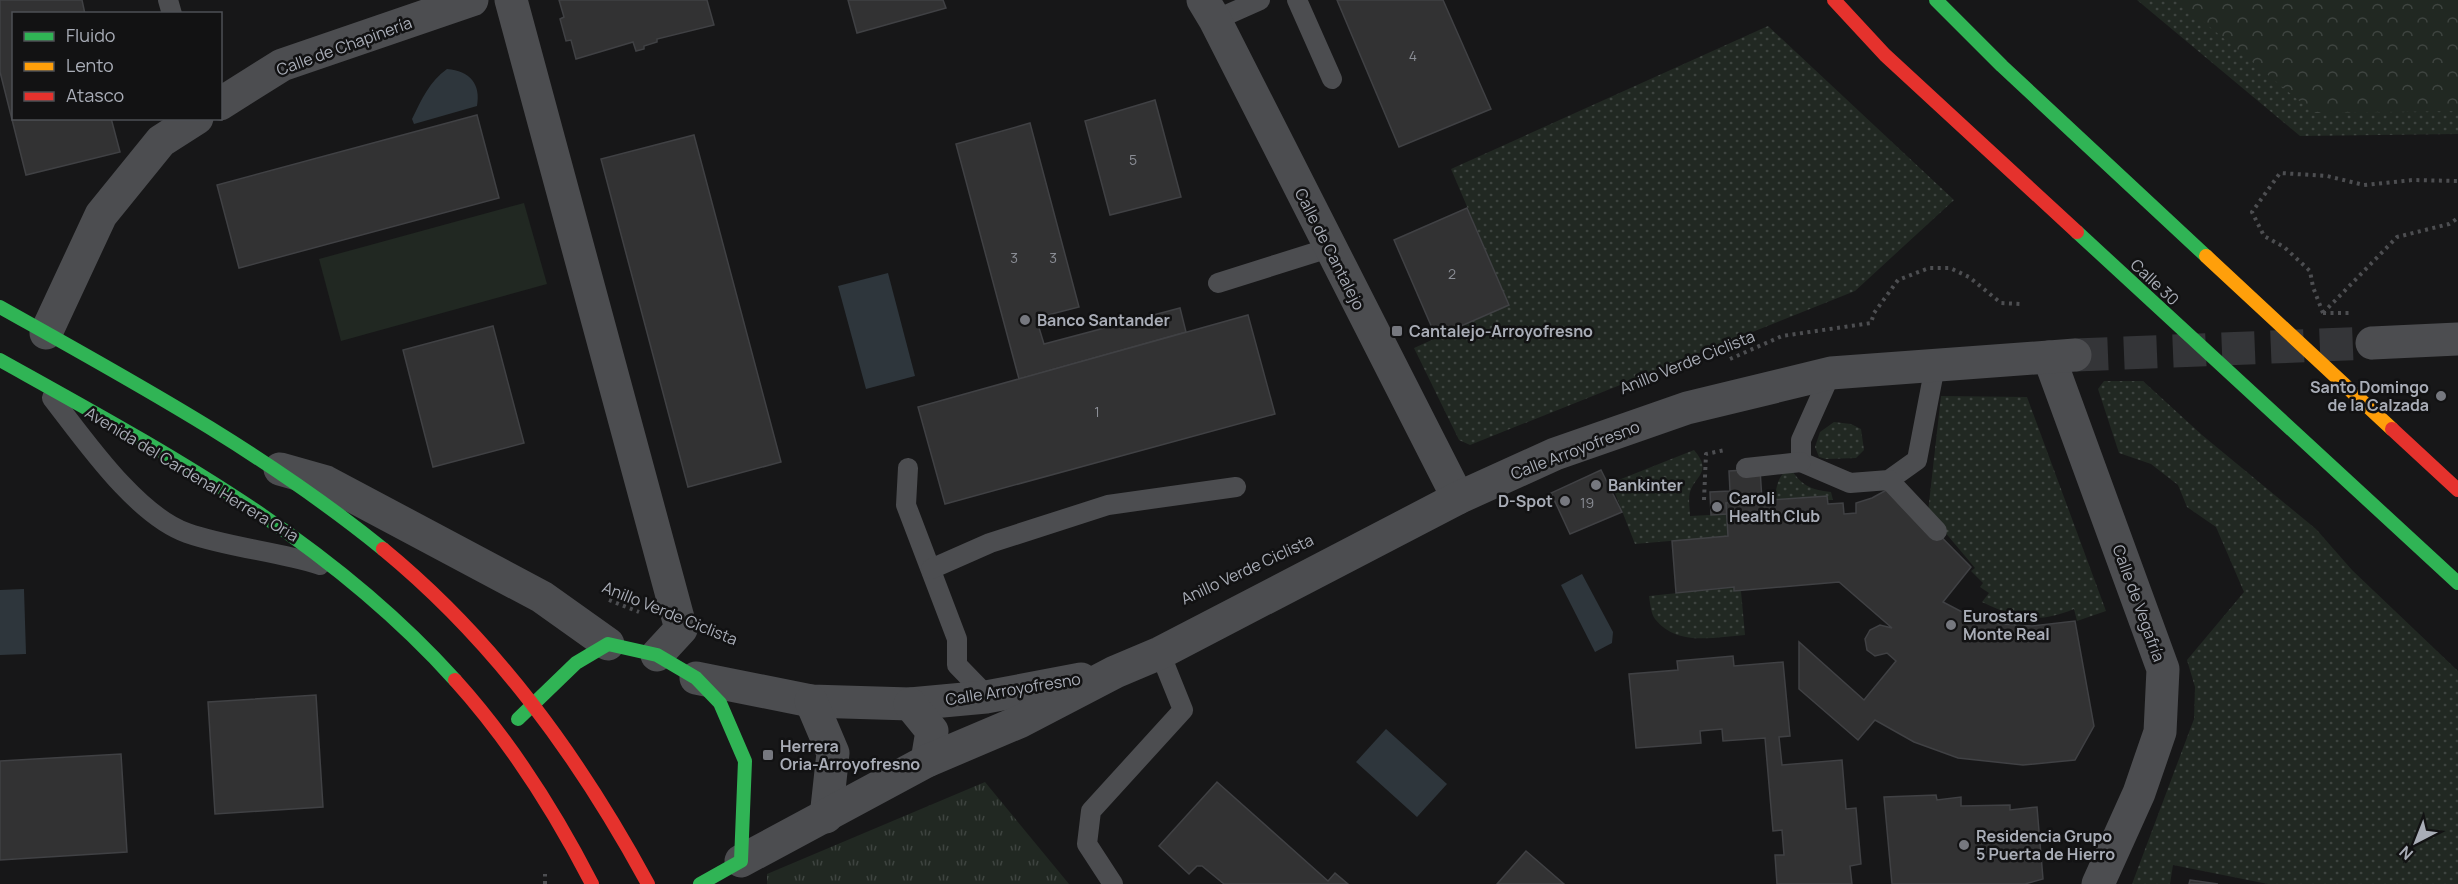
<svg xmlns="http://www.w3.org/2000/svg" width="2458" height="884" font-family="Manrope,sans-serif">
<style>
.grass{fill:url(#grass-dots)}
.forest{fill:url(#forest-crowns)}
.park{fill:url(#park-tufts)}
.pitch{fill:#212822}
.water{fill:#2e363c}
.building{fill:#323233;stroke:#404144;stroke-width:1.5}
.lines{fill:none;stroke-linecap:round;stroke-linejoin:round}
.street-tunnel{stroke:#343538;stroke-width:33;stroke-dasharray:33 16;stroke-linecap:butt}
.path{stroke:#4d4e51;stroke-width:4;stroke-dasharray:3 4.5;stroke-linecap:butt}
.lane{stroke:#4c4d50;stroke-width:20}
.street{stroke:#4c4d50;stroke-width:33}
.fast{stroke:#30b455;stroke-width:14}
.slow{stroke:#ff9f0a;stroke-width:14}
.jam{stroke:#e5322d;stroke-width:14}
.poi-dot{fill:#76787f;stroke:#121213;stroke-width:2}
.labels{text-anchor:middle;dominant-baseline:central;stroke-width:5;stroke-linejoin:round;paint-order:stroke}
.number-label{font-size:14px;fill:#8b8e96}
.street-label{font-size:16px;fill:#a9adb7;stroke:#121213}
.poi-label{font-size:16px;font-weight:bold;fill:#a9adb7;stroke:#121213;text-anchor:start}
</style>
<defs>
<pattern id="grass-dots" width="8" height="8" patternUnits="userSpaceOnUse" patternTransform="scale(1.5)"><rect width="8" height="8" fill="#212822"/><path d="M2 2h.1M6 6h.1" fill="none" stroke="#3e4440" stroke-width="1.8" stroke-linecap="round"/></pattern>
<pattern id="forest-crowns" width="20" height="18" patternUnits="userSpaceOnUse" patternTransform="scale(1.5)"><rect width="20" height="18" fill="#212822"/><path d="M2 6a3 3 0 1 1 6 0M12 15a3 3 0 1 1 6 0" fill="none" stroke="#3e4440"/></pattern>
<pattern id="park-tufts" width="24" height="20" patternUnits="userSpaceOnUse" patternTransform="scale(1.5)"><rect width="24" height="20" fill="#212822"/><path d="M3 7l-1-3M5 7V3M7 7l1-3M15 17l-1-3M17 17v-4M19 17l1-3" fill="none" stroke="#3e4440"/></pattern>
</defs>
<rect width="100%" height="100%" fill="#171718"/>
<!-- grass -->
<g class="grass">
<polygon points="2137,0 2458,0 2458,134 2300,136"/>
<polygon points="1768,26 1954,200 1855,291 1470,445 1459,440 1414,348 1509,305 1451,169"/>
<polygon points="2104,381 2143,381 2202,435 2316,529 2352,570 2458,671 2458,884 2268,884 2173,865 2170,884 2132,884 2194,719 2195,687 2187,660 2244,592 2216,527 2187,507 2178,485 2151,464 2119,453 2098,389"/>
<path d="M1941 396 2027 397 2106 611 2077 621 2074 609C2037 624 2017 619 1982 602L1989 593 1980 587 1983 583 1971 571 1975 568 1928 512Z"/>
<polygon points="1834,422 1851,424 1861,429 1864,450 1856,458 1826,459 1819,457 1815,447 1820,432"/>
<path d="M1694 450C1713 472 1695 476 1690 492 1688 499 1690 510 1690 516L1727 514 1728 536 1635 544 1611 483Z"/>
<path d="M1790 467C1800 485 1811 490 1831 492L1833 500H1828L1827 496 1775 501C1776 485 1778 476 1790 467Z"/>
<path d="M1734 587V591H1741L1745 635C1715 637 1677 647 1655 619 1651 614 1650 603 1649 596Z"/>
</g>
<!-- forest -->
<polygon class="forest" points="2177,0 2458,0 2458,111 2314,113"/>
<!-- park -->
<polygon class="park" points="985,782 1069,884 767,884 767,874"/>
<!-- pitch -->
<polygon class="pitch" points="524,203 547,284 341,341 319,259"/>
<!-- water -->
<g class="water">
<path d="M447 69C470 71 481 84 477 106L414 124 412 119C422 99 429 82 447 69Z"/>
<polygon points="888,273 915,376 866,389 838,286"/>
<polygon points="1582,574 1613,632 1612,643 1595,652 1561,585"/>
<polygon points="24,589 26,654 0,655 0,590"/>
<polygon points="1386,729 1447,784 1417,817 1356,762"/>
</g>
<!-- building -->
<g class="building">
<polygon points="0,0 82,0 85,14 14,14 14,118 111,118 120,152 26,175 0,72"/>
<polygon points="559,0 707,0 714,25 657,39 657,42 644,46 644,49 636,51 633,42 576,59 571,40 566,41 560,19 564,17"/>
<polygon points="848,0 943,0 946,8 857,33"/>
<polygon points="1337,0 1443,0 1491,109 1399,147"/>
<polygon points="1155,100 1181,197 1110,215 1085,121"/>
<polygon points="477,115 499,198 239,268 217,185"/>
<polygon points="1030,123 1079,307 1036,318 1044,344 1180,308 1186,332 1019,379 956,144"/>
<polygon points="694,135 781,462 688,487 601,159"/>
<polygon points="1467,208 1509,305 1436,337 1394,240"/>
<polygon points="1248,315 1275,414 945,504 918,407"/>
<polygon points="493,326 524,443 433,467 403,350"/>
<polygon points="1760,469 1762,500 1726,503 1727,514 1711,515 1710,492 1730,491 1729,471"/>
<polygon points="1601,470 1622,512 1570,534 1551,493"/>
<polygon points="1892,487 1971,567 1943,602 1964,613 1999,624 2032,626 2075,621 2094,726 2075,760 2023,765 1958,758 1914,742 1875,720 1858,740 1799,689 1799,642 1864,700 1896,661 1887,653 1875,656 1867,650 1865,639 1870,630 1880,625 1892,628 1839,582 1734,591 1734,587 1676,593 1672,541 1728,536 1726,503 1827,496 1828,504 1843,503 1844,514 1856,513 1856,503 1872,498"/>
<polygon points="1733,656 1734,666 1783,662 1790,736 1779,737 1782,765 1842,760 1846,809 1856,808 1861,864 1850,866 1852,884 1777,884 1775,855 1784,855 1782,830 1773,831 1765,738 1723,741 1722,729 1700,731 1701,743 1636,748 1629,674 1678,670 1677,661"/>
<polygon points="316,695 323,807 215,814 208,702"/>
<polygon points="121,754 127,852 0,860 0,761"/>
<polygon points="1217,782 1328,881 1335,873 1348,884 1224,884 1202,866 1197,866 1189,874 1159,846"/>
<polygon points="1936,795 1937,800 1961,797 1961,806 2010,805 2010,810 2037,807 2043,879 2025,884 1892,884 1884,797"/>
<polygon points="1526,851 1564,884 1497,884"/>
<polygon points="2190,880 2218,884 2189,884"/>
</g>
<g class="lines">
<!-- street-tunnel -->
<polyline class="street-tunnel" points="2075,355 2372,343"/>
<!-- path -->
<g class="path">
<polyline points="2323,313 2313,287 2310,271 2284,247 2264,236 2252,212 2280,173 2327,176 2364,185 2413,180 2458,181"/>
<polyline points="2323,313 2397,237 2449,224 2458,218"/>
<polyline points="2323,313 2352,313"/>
<polyline points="1730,359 1782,336 1871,323 1874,313 1898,280 1929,268 1950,268 1969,277 2001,303 2021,304"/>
<polyline points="1704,500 1706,454 1725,450"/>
<polyline points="609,600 639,612"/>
<polyline points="545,884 545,874"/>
</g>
<!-- lane -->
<g class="lane">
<polyline points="168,0 172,14"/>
<polyline points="1297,0 1332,79"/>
<polyline points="1215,20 1260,0"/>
<polyline points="1218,283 1329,248"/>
<polyline points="1831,373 1801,440 1801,462 1850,483 1889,480 1917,460 1935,366"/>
<path d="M52 398C84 439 136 515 187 533 230 548 276 551 320 565"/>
<polyline points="908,468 906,505 957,639 957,665 991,700"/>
<polyline points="1746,468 1801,462"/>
<polyline points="1889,480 1937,531"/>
<polyline points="931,569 990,543 1108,505 1236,487"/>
<polyline points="1113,884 1087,844 1091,811 1183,710 1160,653"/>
</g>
<!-- street -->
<g class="street">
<polyline points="511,0 681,629 657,655"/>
<polyline points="1203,0 1215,20 1458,498"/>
<polyline points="220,104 282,65 472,0"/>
<polyline points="46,333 101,215 161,141 197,118"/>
<polyline points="2372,343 2458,339"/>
<polyline points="2049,357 2163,669 2160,732 2139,793 2098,884"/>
<polyline points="280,469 326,482 542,597 608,644"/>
<polyline points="696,678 811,701 910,704 986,697 1081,679"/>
<polyline points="811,701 833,753 826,817"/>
<polyline points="910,704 932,731 927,761"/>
<polyline points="741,861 927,761 1019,722 1115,672 1160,653 1458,498 1555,454 1687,408 1831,373 2075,355"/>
</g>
<!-- fast -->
<g class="fast">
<polyline points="1936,0 2002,66 2206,256"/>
<polyline points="2077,232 2458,583"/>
<path d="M0 307C132 381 265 453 383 549"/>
<path d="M0 360C165 452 327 538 455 680"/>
<polyline points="518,719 576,663 608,644 657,655 696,678 720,703 745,761 741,861 700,884"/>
</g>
<!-- slow -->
<polyline class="slow" points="2206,256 2392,429"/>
<!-- jam -->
<g class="jam">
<polyline points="1834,0 1885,55 2077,232"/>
<polyline points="2392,429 2458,490"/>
<path d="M383 549C495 641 579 757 648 884"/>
<path d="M455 680C511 742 554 810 592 884"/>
</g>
</g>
<!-- markers -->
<g class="poi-dot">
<circle cx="1025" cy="320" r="6"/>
<rect x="1391" y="325" width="12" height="12" rx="3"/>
<circle cx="2441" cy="396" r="6"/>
<circle cx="1596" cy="485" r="6"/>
<circle cx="1565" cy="501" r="6"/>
<circle cx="1717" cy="507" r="6"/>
<circle cx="1951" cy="625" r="6"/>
<rect x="762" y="749" width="12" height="12" rx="3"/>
<circle cx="1964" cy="845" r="6"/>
</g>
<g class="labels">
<!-- number labels -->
<g class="number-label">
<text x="1413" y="55">4</text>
<text x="1133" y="159">5</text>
<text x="1014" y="257">3</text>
<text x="1053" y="257">3</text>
<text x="1452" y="273">2</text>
<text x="1097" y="411">1</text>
<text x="1587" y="502">19</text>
</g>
<!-- street labels -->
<g class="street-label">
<text transform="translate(344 46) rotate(-20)">Calle de Chapinería</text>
<text transform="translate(1330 249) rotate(63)">Calle de Cantalejo</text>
<text transform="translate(2155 282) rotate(43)">Calle 30</text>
<text transform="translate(1687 362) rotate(-22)">Anillo Verde Ciclista</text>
<text transform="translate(1575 450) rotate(-21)">Calle Arroyofresno</text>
<text transform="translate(192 474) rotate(31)">Avenida del Cardenal Herrera Oria</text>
<text transform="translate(1247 569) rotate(-25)">Anillo Verde Ciclista</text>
<text transform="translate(2139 603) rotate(70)">Calle de Vegafría</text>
<text transform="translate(670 613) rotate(22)">Anillo Verde Ciclista</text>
<text transform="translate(1013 689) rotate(-9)">Calle Arroyofresno</text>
</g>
<!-- poi labels -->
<g class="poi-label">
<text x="1037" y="320">Banco Santander</text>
<text x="1409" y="331">Cantalejo-Arroyofresno</text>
<text x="2429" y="387" text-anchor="end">Santo Domingo<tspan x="2429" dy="18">de la Calzada</tspan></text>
<text x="1608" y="485">Bankinter</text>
<text x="1729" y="498">Caroli<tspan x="1729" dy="18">Health Club</tspan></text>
<text x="1553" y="501" text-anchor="end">D-Spot</text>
<text x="1963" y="616">Eurostars<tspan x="1963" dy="18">Monte Real</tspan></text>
<text x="780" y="746">Herrera<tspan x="780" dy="18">Oria-Arroyofresno</tspan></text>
<text x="1976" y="836">Residencia Grupo<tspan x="1976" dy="18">5 Puerta de Hierro</tspan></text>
</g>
</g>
<!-- legend -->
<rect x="12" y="12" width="210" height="108" fill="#121213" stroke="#4e5055" stroke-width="1.5"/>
<rect x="24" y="32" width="30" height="9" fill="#30b455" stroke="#4e5055" stroke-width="1.5"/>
<text x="66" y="42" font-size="18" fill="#a9adb7">Fluido</text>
<rect x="24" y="62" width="30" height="9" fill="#ff9f0a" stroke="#4e5055" stroke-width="1.5"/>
<text x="66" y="72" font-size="18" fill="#a9adb7">Lento</text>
<rect x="24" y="92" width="30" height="9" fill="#e5322d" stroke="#4e5055" stroke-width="1.5"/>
<text x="66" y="102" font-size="18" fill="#a9adb7">Atasco</text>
<!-- north arrow -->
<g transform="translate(2416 842) rotate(222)" stroke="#121213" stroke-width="4.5" paint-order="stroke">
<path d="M0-4.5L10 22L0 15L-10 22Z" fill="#a9adb7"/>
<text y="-9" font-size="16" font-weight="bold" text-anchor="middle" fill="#a9adb7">N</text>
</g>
</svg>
